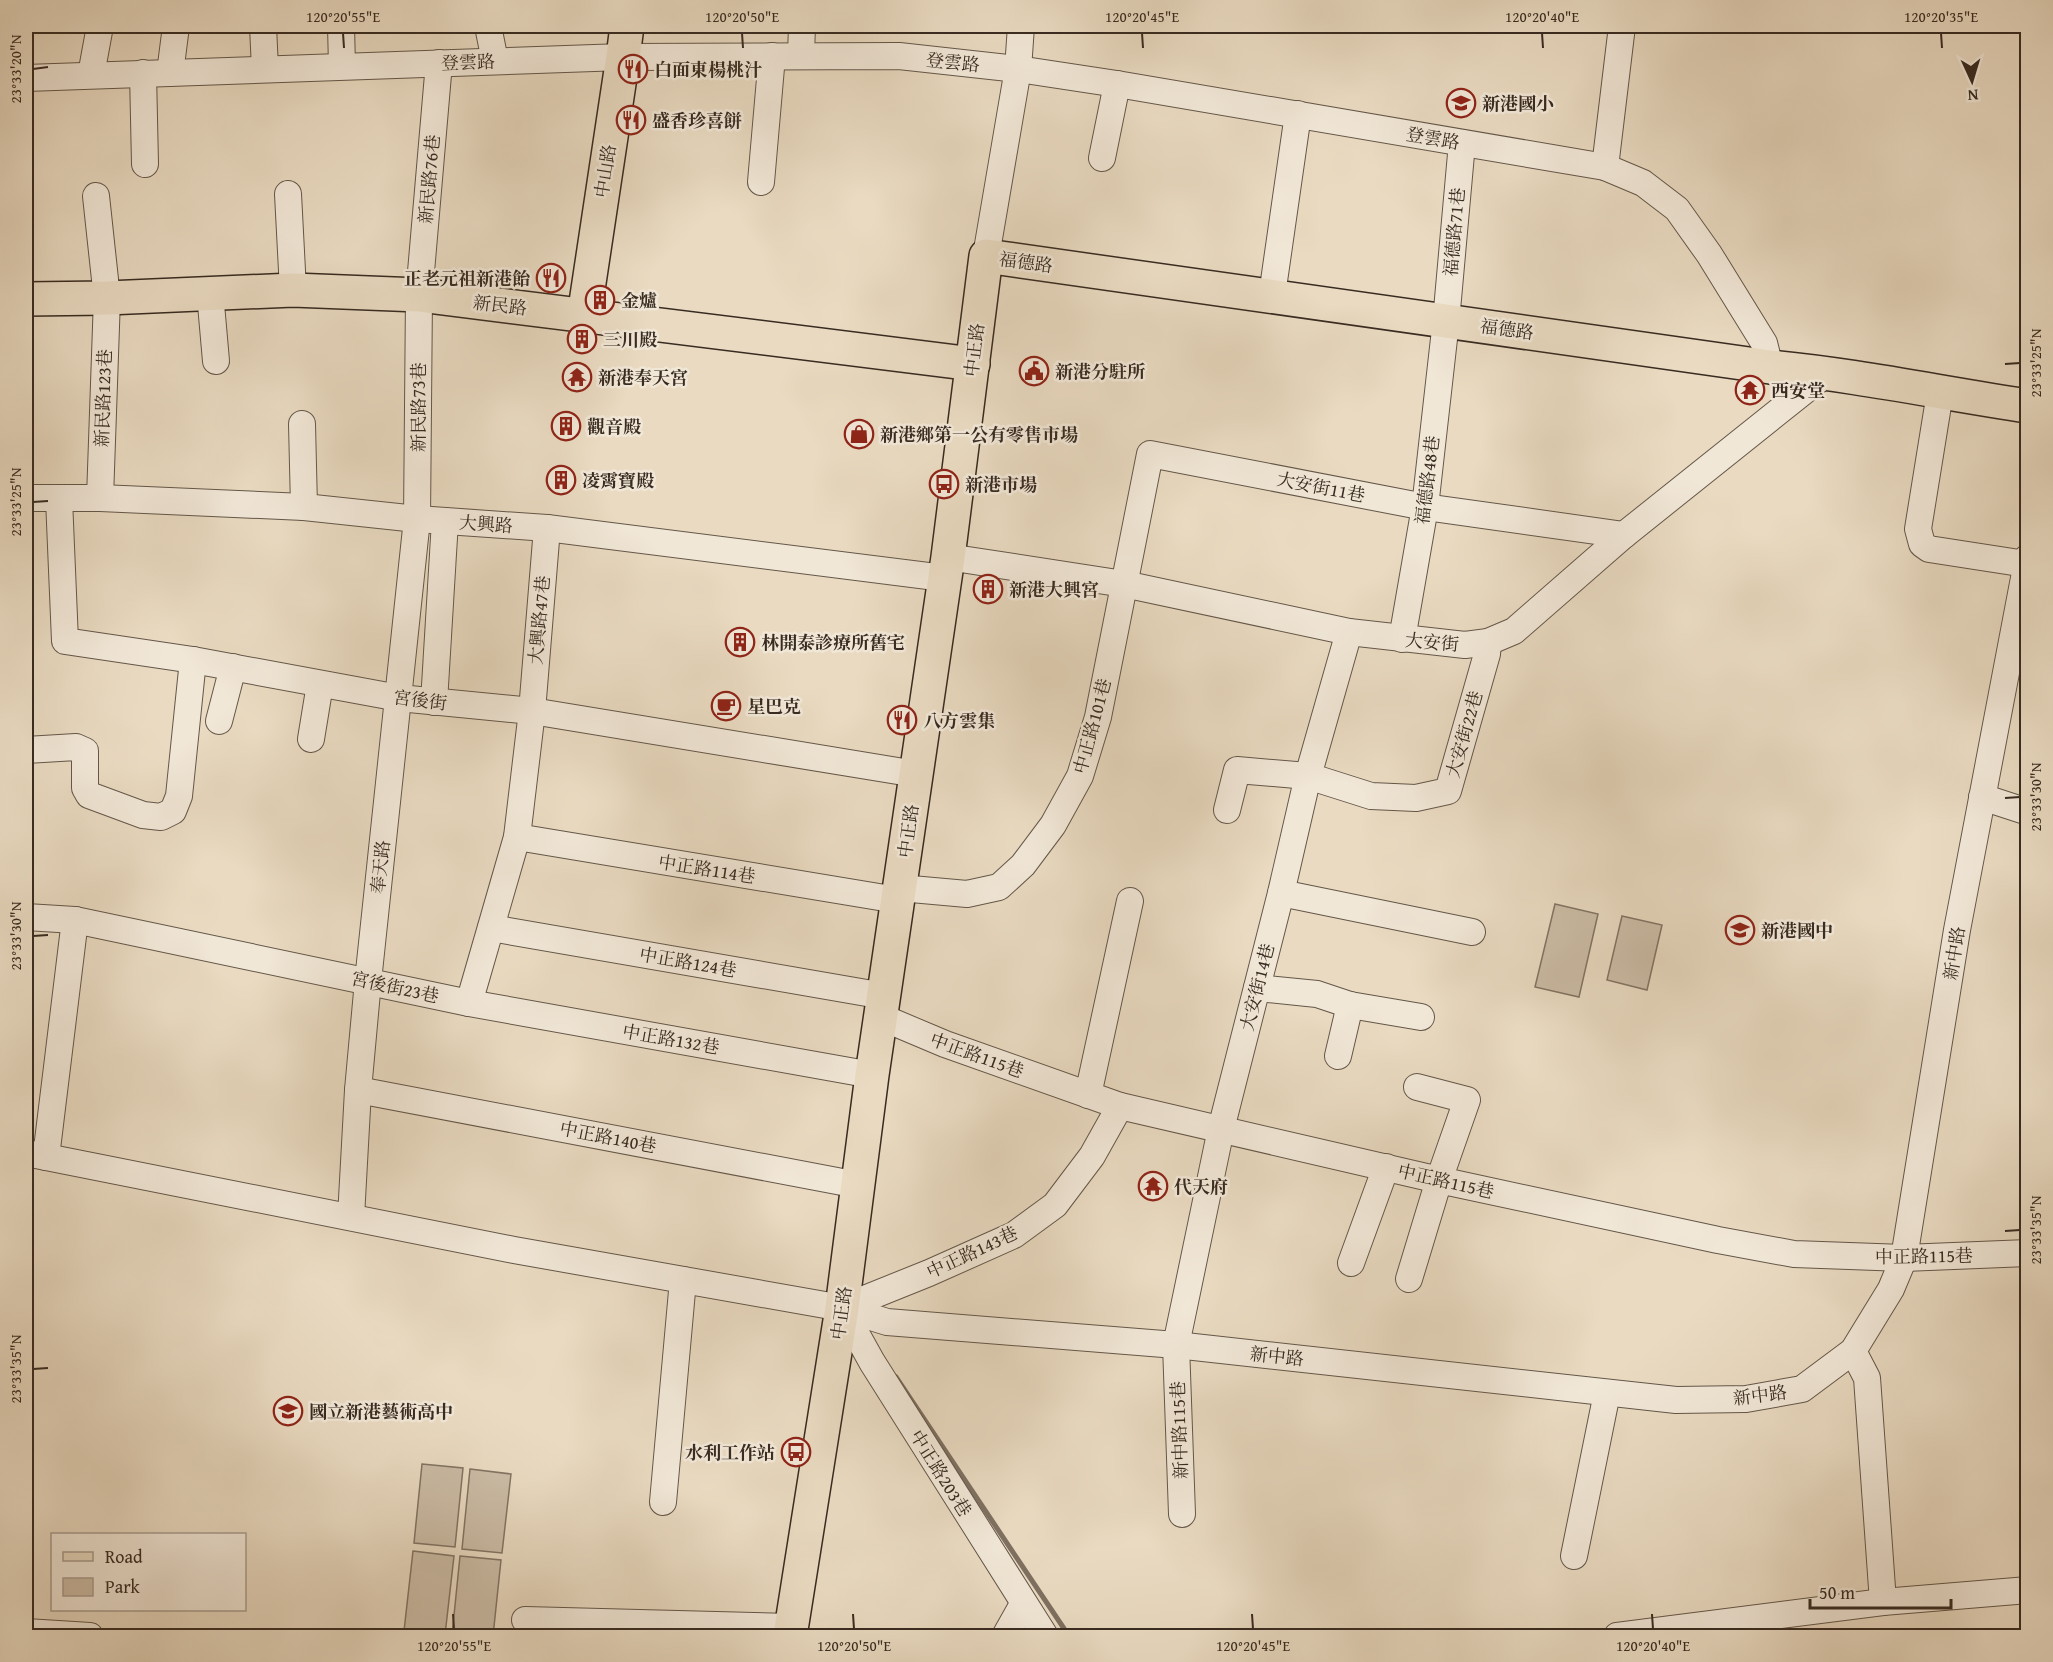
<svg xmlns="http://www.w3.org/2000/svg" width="2053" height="1662" font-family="'Gentium Book Plus','Noto Serif TC',serif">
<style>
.green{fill:#cbbca6;stroke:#827464;stroke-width:1.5}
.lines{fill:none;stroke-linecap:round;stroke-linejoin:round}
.stream{stroke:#7e7061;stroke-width:5}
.minor-casing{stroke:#645749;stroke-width:28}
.major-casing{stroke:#382b21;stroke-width:36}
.minor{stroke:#f1e7d7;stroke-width:26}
.major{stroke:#e9dac1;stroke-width:33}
.ticks{fill:none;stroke:#382b21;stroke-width:2}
.labels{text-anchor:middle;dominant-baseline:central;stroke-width:5;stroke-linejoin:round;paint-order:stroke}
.street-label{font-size:18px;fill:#382b21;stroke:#f1e7d7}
.poi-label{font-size:18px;font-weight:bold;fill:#382b21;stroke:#f1e7d7;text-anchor:start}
.neatline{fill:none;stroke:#382b21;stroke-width:2}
.ticks-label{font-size:15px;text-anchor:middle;fill:#382b21}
</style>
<rect width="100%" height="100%" fill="#e9dac1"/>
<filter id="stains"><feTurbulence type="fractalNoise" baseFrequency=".00333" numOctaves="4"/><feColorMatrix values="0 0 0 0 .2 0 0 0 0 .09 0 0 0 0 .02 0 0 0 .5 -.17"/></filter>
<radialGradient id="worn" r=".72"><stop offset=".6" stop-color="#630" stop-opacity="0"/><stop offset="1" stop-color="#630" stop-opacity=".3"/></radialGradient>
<!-- green -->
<g class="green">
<polygon points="1555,904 1598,914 1579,997 1535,987"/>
<polygon points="1622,916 1662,925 1647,990 1607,980"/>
<polygon points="422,1464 463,1468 455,1547 414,1543"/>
<polygon points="470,1469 511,1474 502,1553 462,1549"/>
<polygon points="413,1551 454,1556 445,1635 404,1631"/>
<polygon points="460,1556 501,1560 493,1636 452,1635"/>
</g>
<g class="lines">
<!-- stream -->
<polyline class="stream" points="896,1377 1069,1636"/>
<!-- minor casing -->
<g class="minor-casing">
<g id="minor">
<polyline points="263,26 265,69"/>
<polyline points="341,26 342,66"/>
<polyline points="488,26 495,61"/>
<polyline points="801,55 802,26"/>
<polyline points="143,73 145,164"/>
<polyline points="170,73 176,26"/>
<polyline points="91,75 100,26"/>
<polyline points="26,78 623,57 899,56 1018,69 1117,84 1605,167 1643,183 1677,209 1709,254 1764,343 1770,367"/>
<polyline points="1102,158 1117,84"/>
<polyline points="1605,167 1622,26"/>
<polyline points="761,182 772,56"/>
<polyline points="288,194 293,290"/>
<polyline points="96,196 107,298 100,498"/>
<polyline points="986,256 1018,69 1021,26"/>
<polyline points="210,293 216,361"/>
<polyline points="1272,295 1298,114"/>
<polyline points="1940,393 1918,529 1922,544 1929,549 2026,564"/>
<polyline points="302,424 304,507"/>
<polyline points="26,498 100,498 304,507 417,519 547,528 944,578"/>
<polyline points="59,499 65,641 193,660 399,698 532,711 916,774"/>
<polyline points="948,557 1124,584 1349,632 1465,645 1488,642 1514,631 1624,535 1828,372"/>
<polyline points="1402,639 1425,507 1446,321 1462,143"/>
<polyline points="434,702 445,521"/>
<polyline points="219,721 233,667"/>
<polyline points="311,739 320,684"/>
<polyline points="26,750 76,747 85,751 85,788 89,795 143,815 161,817 173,811 179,796 193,660"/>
<polyline points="1982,797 2028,812"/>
<polyline points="1227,810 1237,770 1308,776 1371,796 1416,798 1448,791 1487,654 1488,642"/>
<polyline points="517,837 897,900"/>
<polyline points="900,888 967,894 999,887 1023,865 1053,825 1080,776 1098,717 1150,454 1425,507 1624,535"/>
<polyline points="1281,893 1472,932"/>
<polyline points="26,917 75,920 469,1003 872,1075"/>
<polyline points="491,928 884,996"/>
<polyline points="1257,988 1317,994 1350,1005 1421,1017"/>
<polyline points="469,1003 517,837 532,711 547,528"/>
<polyline points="881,1017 945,1044 1120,1106 1439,1180 1718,1240 1794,1254 1904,1258 2028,1253"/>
<polyline points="1338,1056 1350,1005"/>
<polyline points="358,1090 858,1185"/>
<polyline points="1088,1095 1130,901"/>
<polyline points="26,1153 514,1250 842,1308 887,1322 1176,1345 1676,1400 1746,1399 1802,1389 1853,1351 1891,1289 1904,1258 1957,930 2028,557"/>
<polyline points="46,1157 75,920"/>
<polyline points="351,1217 358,1090 368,981 417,519 419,295 439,63"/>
<polyline points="1351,1263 1386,1167"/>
<polyline points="1409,1279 1439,1180 1467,1100 1417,1087"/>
<polyline points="842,1308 872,1362 1045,1636"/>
<polyline points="842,1308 929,1273 1014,1235 1055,1205 1092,1156 1120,1106"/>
<polyline points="1853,1351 1867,1378 1883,1602"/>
<polyline points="663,1502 683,1280"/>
<polyline points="1182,1514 1176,1345 1221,1129 1281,893 1308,776 1349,632"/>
<polyline points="1574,1556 1607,1393"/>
<polyline points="525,1620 792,1627"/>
<polyline points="26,1632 90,1636"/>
<polyline points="1005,1636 1023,1604"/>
<polyline points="1617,1636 1883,1602 2028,1590"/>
</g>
</g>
<!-- major casing -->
<g class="major-casing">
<g id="major">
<polyline points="26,299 107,298 293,290 419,295 973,364"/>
<polyline points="584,316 623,57 627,26"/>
<path d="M790 1636 842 1308 872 1075 948 557 986 256 1770 367C1856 375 1941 393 2028 406"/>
</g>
</g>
<!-- minor -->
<use href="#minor" class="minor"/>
<!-- major -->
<use href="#major" class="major"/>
</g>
<!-- ticks -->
<path class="ticks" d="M343 33 344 48M742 33 743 48M1142 33 1143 48M1542 33 1543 48M1941 33 1942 48M33 69 48 67M2005 364 2020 363M33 502 48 501M2005 798 2020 797M33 936 48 935M2005 1231 2020 1230M33 1369 48 1368M453 1614 454 1629M853 1614 854 1629M1252 1614 1253 1629M1652 1614 1653 1629"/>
<!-- icons -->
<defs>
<g id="restaurant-ring" transform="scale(1.5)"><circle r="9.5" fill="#f1e7d7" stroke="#8f2418" stroke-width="1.5"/><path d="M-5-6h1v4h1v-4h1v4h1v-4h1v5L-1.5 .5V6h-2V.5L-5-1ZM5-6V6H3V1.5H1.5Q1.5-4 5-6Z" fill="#8f2418"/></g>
<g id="school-ring" transform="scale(1.5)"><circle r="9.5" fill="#f1e7d7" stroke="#8f2418" stroke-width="1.5"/><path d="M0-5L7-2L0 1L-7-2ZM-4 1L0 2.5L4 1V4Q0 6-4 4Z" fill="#8f2418"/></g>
<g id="building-ring" transform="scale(1.5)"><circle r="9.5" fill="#f1e7d7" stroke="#8f2418" stroke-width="1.5"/><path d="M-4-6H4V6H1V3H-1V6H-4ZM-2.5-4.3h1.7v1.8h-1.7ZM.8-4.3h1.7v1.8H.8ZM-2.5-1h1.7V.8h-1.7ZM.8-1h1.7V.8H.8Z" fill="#8f2418"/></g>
<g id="civic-ring" transform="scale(1.5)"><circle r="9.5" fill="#f1e7d7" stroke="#8f2418" stroke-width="1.5"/><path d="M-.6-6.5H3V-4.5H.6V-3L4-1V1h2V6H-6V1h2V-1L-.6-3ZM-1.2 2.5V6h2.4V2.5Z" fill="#8f2418"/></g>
<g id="temple-ring" transform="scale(1.5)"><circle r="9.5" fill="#f1e7d7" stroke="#8f2418" stroke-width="1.5"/><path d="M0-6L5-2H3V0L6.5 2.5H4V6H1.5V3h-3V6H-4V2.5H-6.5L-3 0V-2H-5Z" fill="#8f2418"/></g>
<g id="shop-ring" transform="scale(1.5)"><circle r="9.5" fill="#f1e7d7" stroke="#8f2418" stroke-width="1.5"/><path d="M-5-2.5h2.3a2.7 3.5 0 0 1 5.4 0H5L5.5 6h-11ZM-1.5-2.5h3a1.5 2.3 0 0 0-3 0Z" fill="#8f2418"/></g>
<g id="bus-ring" transform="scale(1.5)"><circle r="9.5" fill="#f1e7d7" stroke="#8f2418" stroke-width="1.5"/><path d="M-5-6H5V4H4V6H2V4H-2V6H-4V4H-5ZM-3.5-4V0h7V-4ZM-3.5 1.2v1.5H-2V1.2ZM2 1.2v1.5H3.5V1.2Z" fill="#8f2418"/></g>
<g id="cafe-ring" transform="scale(1.5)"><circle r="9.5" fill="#f1e7d7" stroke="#8f2418" stroke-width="1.5"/><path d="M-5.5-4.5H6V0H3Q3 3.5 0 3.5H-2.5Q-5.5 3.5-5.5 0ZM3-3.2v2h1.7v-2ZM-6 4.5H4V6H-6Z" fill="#8f2418"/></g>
</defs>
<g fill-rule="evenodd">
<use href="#restaurant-ring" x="633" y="69"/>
<use href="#school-ring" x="1461" y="103"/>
<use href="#restaurant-ring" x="631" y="120"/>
<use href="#restaurant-ring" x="551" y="278"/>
<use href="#building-ring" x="600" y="300"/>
<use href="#building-ring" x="582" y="339"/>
<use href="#civic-ring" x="1034" y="371"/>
<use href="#temple-ring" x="577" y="377"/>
<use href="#temple-ring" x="1750" y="390"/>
<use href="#building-ring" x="566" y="426"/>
<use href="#shop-ring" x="859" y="434"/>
<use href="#building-ring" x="561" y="480"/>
<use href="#bus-ring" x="944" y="484"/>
<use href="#building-ring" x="988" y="589"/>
<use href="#building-ring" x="740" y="642"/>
<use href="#cafe-ring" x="726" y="706"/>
<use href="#restaurant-ring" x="902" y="720"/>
<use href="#school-ring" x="1740" y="930"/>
<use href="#temple-ring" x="1153" y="1186"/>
<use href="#school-ring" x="288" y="1411"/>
<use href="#bus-ring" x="796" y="1452"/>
</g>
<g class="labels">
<!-- street labels -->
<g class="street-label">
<text transform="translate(468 62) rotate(-2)">登雲路</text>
<text transform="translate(953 62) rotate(6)">登雲路</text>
<text transform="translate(1433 138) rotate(10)">登雲路</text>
<text transform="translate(605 171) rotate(-81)">中山路</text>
<text transform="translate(429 179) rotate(-85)">新民路76巷</text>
<text transform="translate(1454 232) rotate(-85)">福德路71巷</text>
<text transform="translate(1026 262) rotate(8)">福德路</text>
<text transform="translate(500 305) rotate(7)">新民路</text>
<text transform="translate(1507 329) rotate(8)">福德路</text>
<text transform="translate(974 350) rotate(-83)">中正路</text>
<text transform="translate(103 398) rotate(-88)">新民路123巷</text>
<text transform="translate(418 407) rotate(-90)">新民路73巷</text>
<text transform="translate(1427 480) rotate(-83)">福德路48巷</text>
<text transform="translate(1321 487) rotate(11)">大安街11巷</text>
<text transform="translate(486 524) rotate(4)">大興路</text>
<text transform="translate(539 620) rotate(-85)">大興路47巷</text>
<text transform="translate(1432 642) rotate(5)">大安街</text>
<text transform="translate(420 700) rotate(7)">宮後街</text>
<text transform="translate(1092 726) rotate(-75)">中正路101巷</text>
<text transform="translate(1464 734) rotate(-74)">大安街22巷</text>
<text transform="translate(908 831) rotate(-82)">中正路</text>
<text transform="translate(380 867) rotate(-84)">奉天路</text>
<text transform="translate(707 869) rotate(9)">中正路114巷</text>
<text transform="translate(1954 953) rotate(-81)">新中路</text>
<text transform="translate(688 962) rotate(10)">中正路124巷</text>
<text transform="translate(395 987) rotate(12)">宮後街23巷</text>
<text transform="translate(1257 987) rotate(-76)">大安街14巷</text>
<text transform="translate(671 1039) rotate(10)">中正路132巷</text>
<text transform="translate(977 1055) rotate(20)">中正路115巷</text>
<text transform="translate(608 1137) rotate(11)">中正路140巷</text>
<text transform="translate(1446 1181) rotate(13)">中正路115巷</text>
<text transform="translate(972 1252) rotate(-25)">中正路143巷</text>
<text transform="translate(1924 1256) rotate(-1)">中正路115巷</text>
<text transform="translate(841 1313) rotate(-82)">中正路</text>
<text transform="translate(1277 1356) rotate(6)">新中路</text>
<text transform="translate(1760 1395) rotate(-7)">新中路</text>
<text transform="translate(1179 1430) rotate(-92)">新中路115巷</text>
<text transform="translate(941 1473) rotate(58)">中正路203巷</text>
</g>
<!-- poi labels -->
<g class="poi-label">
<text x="654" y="69">白面東楊桃汁</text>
<text x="1482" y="103">新港國小</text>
<text x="652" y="120">盛香珍喜餅</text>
<text x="530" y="278" text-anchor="end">正老元祖新港飴</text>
<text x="621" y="300">金爐</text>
<text x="603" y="339">三川殿</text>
<text x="1055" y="371">新港分駐所</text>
<text x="598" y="377">新港奉天宮</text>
<text x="1771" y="390">西安堂</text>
<text x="587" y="426">觀音殿</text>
<text x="880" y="434">新港鄉第一公有零售市場</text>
<text x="582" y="480">凌霄寶殿</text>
<text x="965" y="484">新港市場</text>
<text x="1009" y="589">新港大興宮</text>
<text x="761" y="642">林開泰診療所舊宅</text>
<text x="747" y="706">星巴克</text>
<text x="923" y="720">八方雲集</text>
<text x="1761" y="930">新港國中</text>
<text x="1174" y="1186">代天府</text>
<text x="309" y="1411">國立新港藝術高中</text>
<text x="775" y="1452" text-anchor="end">水利工作站</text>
</g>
</g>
<!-- margin -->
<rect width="2053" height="1662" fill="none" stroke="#e9dac1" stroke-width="66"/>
<!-- legend -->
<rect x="51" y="1533" width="195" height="78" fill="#f1e7d7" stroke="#a79c8e" stroke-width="1.5"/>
<rect x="63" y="1552" width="30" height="9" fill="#e9dac1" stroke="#a79c8e" stroke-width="1.5"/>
<text x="105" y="1563" font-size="18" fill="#382b21">Road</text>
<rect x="63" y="1578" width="30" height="18" fill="#cbbca6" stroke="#a79c8e" stroke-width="1.5"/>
<text x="105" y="1593" font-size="18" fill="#382b21">Park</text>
<!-- north arrow -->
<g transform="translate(1972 81) rotate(176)" stroke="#f1e7d7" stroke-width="4.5" paint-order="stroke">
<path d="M0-4.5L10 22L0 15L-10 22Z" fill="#382b21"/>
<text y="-9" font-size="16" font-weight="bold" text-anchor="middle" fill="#382b21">N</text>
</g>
<!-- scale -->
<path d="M1810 1599v9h141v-9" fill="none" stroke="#382b21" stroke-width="3"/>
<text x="1819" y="1599" font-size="18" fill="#382b21" stroke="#f1e7d7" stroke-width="4.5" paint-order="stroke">50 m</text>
<rect x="33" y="33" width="1987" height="1596" class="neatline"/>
<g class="ticks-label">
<text x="343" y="22">120°20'55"E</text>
<text x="742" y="22">120°20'50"E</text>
<text x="1142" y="22">120°20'45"E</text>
<text x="1542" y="22">120°20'40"E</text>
<text x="1941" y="22">120°20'35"E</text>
<text transform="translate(16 69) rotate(-90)" y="5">23°33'20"N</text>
<text transform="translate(2036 363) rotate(-90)" y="5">23°33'25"N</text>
<text transform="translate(16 502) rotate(-90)" y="5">23°33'25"N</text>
<text transform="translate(2036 797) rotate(-90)" y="5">23°33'30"N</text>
<text transform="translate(16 936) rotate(-90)" y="5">23°33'30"N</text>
<text transform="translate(2036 1230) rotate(-90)" y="5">23°33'35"N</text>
<text transform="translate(16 1369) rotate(-90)" y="5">23°33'35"N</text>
<text x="454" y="1651">120°20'55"E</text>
<text x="854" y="1651">120°20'50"E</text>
<text x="1253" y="1651">120°20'45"E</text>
<text x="1653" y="1651">120°20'40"E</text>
</g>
<rect width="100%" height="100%" filter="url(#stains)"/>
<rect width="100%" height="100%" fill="url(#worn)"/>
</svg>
